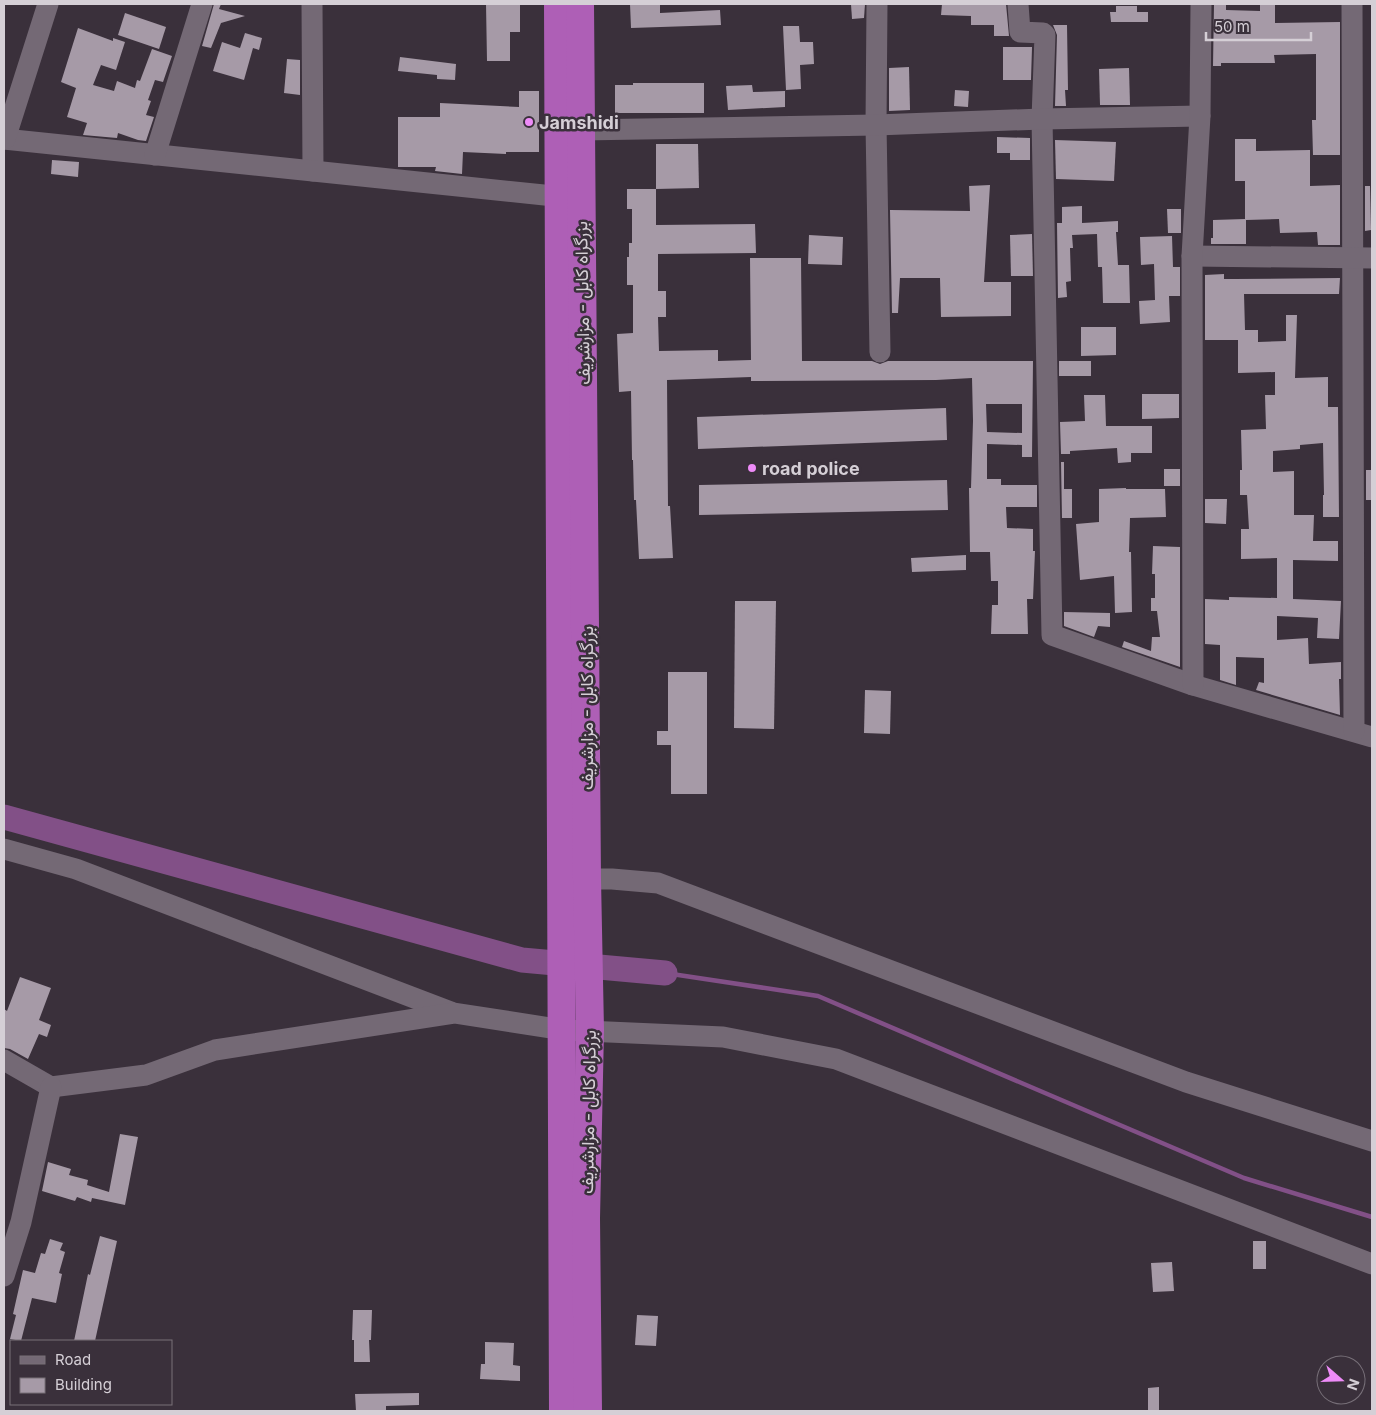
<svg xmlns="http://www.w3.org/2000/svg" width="1376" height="1415" font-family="Inter,Vazirmatn,sans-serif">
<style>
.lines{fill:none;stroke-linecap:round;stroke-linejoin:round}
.stream{stroke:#825087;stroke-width:4.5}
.river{stroke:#825087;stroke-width:25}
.building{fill:#a69aa7;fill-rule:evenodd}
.minor{stroke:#746975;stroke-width:21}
.highway{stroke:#ae5fb6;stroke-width:28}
.poi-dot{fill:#ee8bf8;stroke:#3a303b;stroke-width:2}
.labels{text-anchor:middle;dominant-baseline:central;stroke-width:5;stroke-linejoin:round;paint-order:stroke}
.poi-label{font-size:18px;font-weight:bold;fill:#d5cfd6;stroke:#3a303b;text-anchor:start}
.street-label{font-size:18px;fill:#d5cfd6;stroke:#3a303b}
</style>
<rect width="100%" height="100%" fill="#3a303b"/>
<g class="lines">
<!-- stream -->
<polyline class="stream" points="665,973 818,996 1244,1178 1372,1217"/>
<!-- river -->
<polyline class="river" points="4,817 522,960 665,973"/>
</g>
<!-- building -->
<g class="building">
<polygon points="214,4 221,4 219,9 245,16 221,23 211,48 202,46"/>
<polygon points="486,4 520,4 520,32 510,32 510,61 487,61"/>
<polygon points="630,4 660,4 660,13 720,10 721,25 631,28"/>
<polygon points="851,4 865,4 864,18 852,19"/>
<polygon points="942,4 1006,4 1009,36 994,36 994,25 971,25 971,16 941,15"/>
<polygon points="1214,4 1226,4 1226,10 1260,11 1260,4 1275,4 1275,23 1340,22 1340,155 1313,155 1312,120 1316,120 1316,54 1274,55 1275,63 1221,63 1221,66 1213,66"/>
<polygon points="1116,6 1137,6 1137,12 1148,12 1148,22 1111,22 1110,12 1116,12"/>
<polygon points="125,13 166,27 159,49 118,35"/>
<polygon points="1053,25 1067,25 1068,90 1065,90 1066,106 1055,106 1057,35"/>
<polygon points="783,26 799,26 800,42 813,42 814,64 800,65 801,89 786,90"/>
<polygon points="78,28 113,41 113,38 125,42 116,70 101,65 93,85 114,91 117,81 135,88 137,80 140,81 152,49 172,56 163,82 155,80 148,100 151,101 146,115 154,117 146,141 138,140 118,133 117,138 83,135 87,123 67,117 76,88 61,82"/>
<polygon points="245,33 262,38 259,50 253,48 244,80 213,71 222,42 240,48"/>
<polygon points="1003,47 1032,47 1031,80 1003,80"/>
<polygon points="400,57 456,64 455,80 437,79 437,75 398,71"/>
<polygon points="287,59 300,60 300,95 284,93"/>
<polygon points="909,67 910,110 889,111 889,68"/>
<polygon points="1129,68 1130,105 1100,105 1099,69"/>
<polygon points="633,83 704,83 704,113 615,113 615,85 633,85"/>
<polygon points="752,85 753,92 785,91 785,107 728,110 726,86"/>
<polygon points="955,90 969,91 968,107 954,106"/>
<polygon points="519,91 539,91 539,152 506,152 506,154 463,152 462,174 435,171 436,167 398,167 398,117 440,117 440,103 519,107"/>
<polygon points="997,137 1030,138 1030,160 1010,160 1010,153 997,153"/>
<polygon points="1235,139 1256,139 1256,151 1310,150 1310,186 1340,185 1340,245 1318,245 1317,232 1280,233 1279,219 1246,220 1246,244 1211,244 1211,238 1213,238 1213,220 1245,219 1245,181 1235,181"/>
<polygon points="1055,140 1116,142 1114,181 1056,179"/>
<polygon points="656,144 698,144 699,188 656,189"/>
<polygon points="52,160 79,162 78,177 51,174"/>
<polygon points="990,185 984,282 1011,282 1011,316 941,317 940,278 900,278 898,313 892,313 890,210 970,211 969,186"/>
<polygon points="1365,186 1370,186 1371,230 1365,231"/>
<path d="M627 189H656V225L755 224 756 253 658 254V291H666V317H658L659 351 718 350V361L751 360 750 258H801L802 361H872L880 364 888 361H1033L1032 457H1022V445L987 444V479H1001V485H1037V507H1006L1007 528 1033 529V551H1035L1033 599H1027L1028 634H991L992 605H998V581H991L990 552H970L969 488H971L973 421 972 378 936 380 751 381V377L667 380 668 506H670L673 558 639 559 636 500H634L633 460H632L631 391 619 392 617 334 633 333V285H627V257H629V243H632V209H627ZM986 404H1022V433L987 432Z"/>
<polygon points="1082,206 1082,223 1118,221 1118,232 1116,232 1118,265 1129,265 1130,303 1103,303 1102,267 1098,267 1097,234 1072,235 1073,248 1070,248 1071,281 1066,282 1067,297 1058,298 1057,223 1062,223 1062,207"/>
<polygon points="1167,209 1181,209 1181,233 1168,233"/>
<polygon points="1032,234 1033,276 1011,276 1010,235"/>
<polygon points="809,235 843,237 842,265 808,264"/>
<polygon points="1172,236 1173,267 1180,267 1180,296 1169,296 1170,322 1140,324 1139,301 1155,300 1154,264 1141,265 1140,237"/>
<polygon points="1224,274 1224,279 1235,279 1340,278 1339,294 1244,294 1245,330 1258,330 1258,342 1286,341 1286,315 1297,315 1295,378 1328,377 1328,407 1338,407 1339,517 1323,517 1323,495 1324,495 1323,443 1300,445 1300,449 1273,451 1273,472 1294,471 1294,515 1314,515 1313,541 1338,541 1338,561 1293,560 1293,599 1341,601 1339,639 1317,638 1318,618 1277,616 1277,640 1308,638 1309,664 1341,662 1341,679 1339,679 1340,715 1256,690 1259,682 1264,683 1264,658 1236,657 1236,685 1220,680 1220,645 1205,644 1205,599 1229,600 1229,597 1277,598 1277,558 1241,559 1241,529 1249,529 1247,495 1240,495 1240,470 1242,470 1241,430 1266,429 1265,395 1275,395 1275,372 1238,373 1238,340 1205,340 1205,275"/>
<polygon points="1081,327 1116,327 1116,355 1081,356"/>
<rect x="1059" y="361" width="32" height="15"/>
<polygon points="1142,394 1179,394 1179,418 1142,419"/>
<polygon points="1084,395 1105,395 1106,426 1152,426 1152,453 1131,453 1131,462 1118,463 1117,448 1070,451 1070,454 1061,454 1060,422 1085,421"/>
<polygon points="946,408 947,440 698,449 697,417"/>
<polygon points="1061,462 1064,462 1064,489 1072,489 1072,518 1062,518"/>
<rect x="1164" y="469" width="16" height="17"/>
<rect x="1366" y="470" width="6" height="30"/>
<polygon points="947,480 948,510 699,515 699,485"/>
<polygon points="1126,488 1126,489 1165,489 1166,517 1130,518 1129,552 1131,552 1132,612 1115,613 1114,576 1080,580 1076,524 1099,522 1099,489"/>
<polygon points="1205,499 1227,499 1226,524 1205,523"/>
<polygon points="1153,546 1180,547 1180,667 1122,647 1124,641 1151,651 1152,637 1160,637 1157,611 1151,611 1151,598 1155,598 1155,574 1152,574"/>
<polygon points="966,555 966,570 912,572 911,558"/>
<polygon points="735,601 776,601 774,729 734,728"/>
<polygon points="1064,612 1110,613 1110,627 1098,626 1094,637 1064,626"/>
<polygon points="668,672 707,672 707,794 671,794 671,745 657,745 657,731 668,731"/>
<polygon points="865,690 891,691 890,734 864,733"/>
<polygon points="20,977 51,988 39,1020 51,1025 47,1037 39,1034 28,1059 10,1049 4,1048 4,1009 7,1011"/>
<polygon points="120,1134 138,1137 125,1205 92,1198 91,1202 77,1197 75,1201 42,1191 48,1162 71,1169 69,1175 88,1180 87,1185 109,1192"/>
<polygon points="100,1236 117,1241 95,1341 74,1341 88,1274 90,1275"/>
<polygon points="50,1239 63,1243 60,1250 65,1252 59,1273 62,1274 56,1303 32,1298 21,1341 10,1339 16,1315 13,1314 23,1270 35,1273 41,1253 45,1254"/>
<rect x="1253" y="1241" width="13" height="28"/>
<polygon points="1172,1262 1174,1291 1153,1292 1151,1263"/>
<polygon points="353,1310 372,1310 371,1340 369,1340 370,1362 354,1362 354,1340 352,1340"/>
<polygon points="637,1315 658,1316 656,1346 635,1345"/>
<polygon points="485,1342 514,1343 513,1365 520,1366 520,1381 480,1379 481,1364 485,1364"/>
<polygon points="1159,1387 1159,1411 1148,1411 1148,1388"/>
<polygon points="419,1393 419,1405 386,1406 386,1411 356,1411 355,1394"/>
</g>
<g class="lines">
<!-- minor -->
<g class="minor">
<polyline points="312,4 313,171"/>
<polyline points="877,4 876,125 880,352"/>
<polyline points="1018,4 1020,32 1043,33 1045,35 1042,119 1052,635 1193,685 1372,737"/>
<polyline points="1352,4 1354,731"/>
<polyline points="581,130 876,125 1042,119 1200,116"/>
<polyline points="4,139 573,198"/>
<polyline points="5,139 48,4"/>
<polyline points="155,155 202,4"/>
<polyline points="1192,256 1372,258"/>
<polyline points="1193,685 1192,256 1200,116 1201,4"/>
<polyline points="4,849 76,869 451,1012"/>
<polyline points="587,879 612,879 658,883 1186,1082 1372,1141"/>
<polyline points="4,1060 51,1087 146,1075 215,1050 454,1013 563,1030 723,1037 836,1059 1372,1264"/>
<polyline points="4,1276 21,1222 51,1087"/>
</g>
<!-- highway -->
<g class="highway">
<polyline points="558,4 563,1411"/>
<polyline points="580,4 587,879 590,1030 586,1218 588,1411"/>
</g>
</g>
<!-- markers -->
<g class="poi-dot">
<circle cx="529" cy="122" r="5"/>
<circle cx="752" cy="468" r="5"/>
</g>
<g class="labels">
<!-- poi labels -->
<g class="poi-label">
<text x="539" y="122">Jamshidi</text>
<text x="762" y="468">road police</text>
</g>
<!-- street labels -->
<g class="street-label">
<text transform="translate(582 303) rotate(-91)">بزرگراه کابل - مزارشریف</text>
<text transform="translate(586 708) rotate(-90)">بزرگراه کابل - مزارشریف</text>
<text transform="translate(588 1112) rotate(-89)">بزرگراه کابل - مزارشریف</text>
</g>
</g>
<!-- border -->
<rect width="1376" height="1415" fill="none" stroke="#d5cfd6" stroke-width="10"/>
<!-- legend -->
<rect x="10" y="1340" width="162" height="65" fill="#3a303b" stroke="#787079"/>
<rect x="20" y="1356" width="25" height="8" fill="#746975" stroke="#787079"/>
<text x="55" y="1365" font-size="15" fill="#d5cfd6">Road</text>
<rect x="20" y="1378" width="25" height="15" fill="#a69aa7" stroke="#787079"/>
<text x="55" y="1390" font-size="15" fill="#d5cfd6">Building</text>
<!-- north arrow -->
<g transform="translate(1341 1380) rotate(110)"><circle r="24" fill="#3a303b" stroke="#787079"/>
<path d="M0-4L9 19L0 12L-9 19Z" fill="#ee8bf8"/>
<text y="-8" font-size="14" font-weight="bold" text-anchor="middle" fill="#d5cfd6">N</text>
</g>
<!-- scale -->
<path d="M1206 32v8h105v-8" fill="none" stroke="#d5cfd6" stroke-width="2.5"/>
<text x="1214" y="32" font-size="15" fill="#d5cfd6" stroke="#3a303b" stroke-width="4" paint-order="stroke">50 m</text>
</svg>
